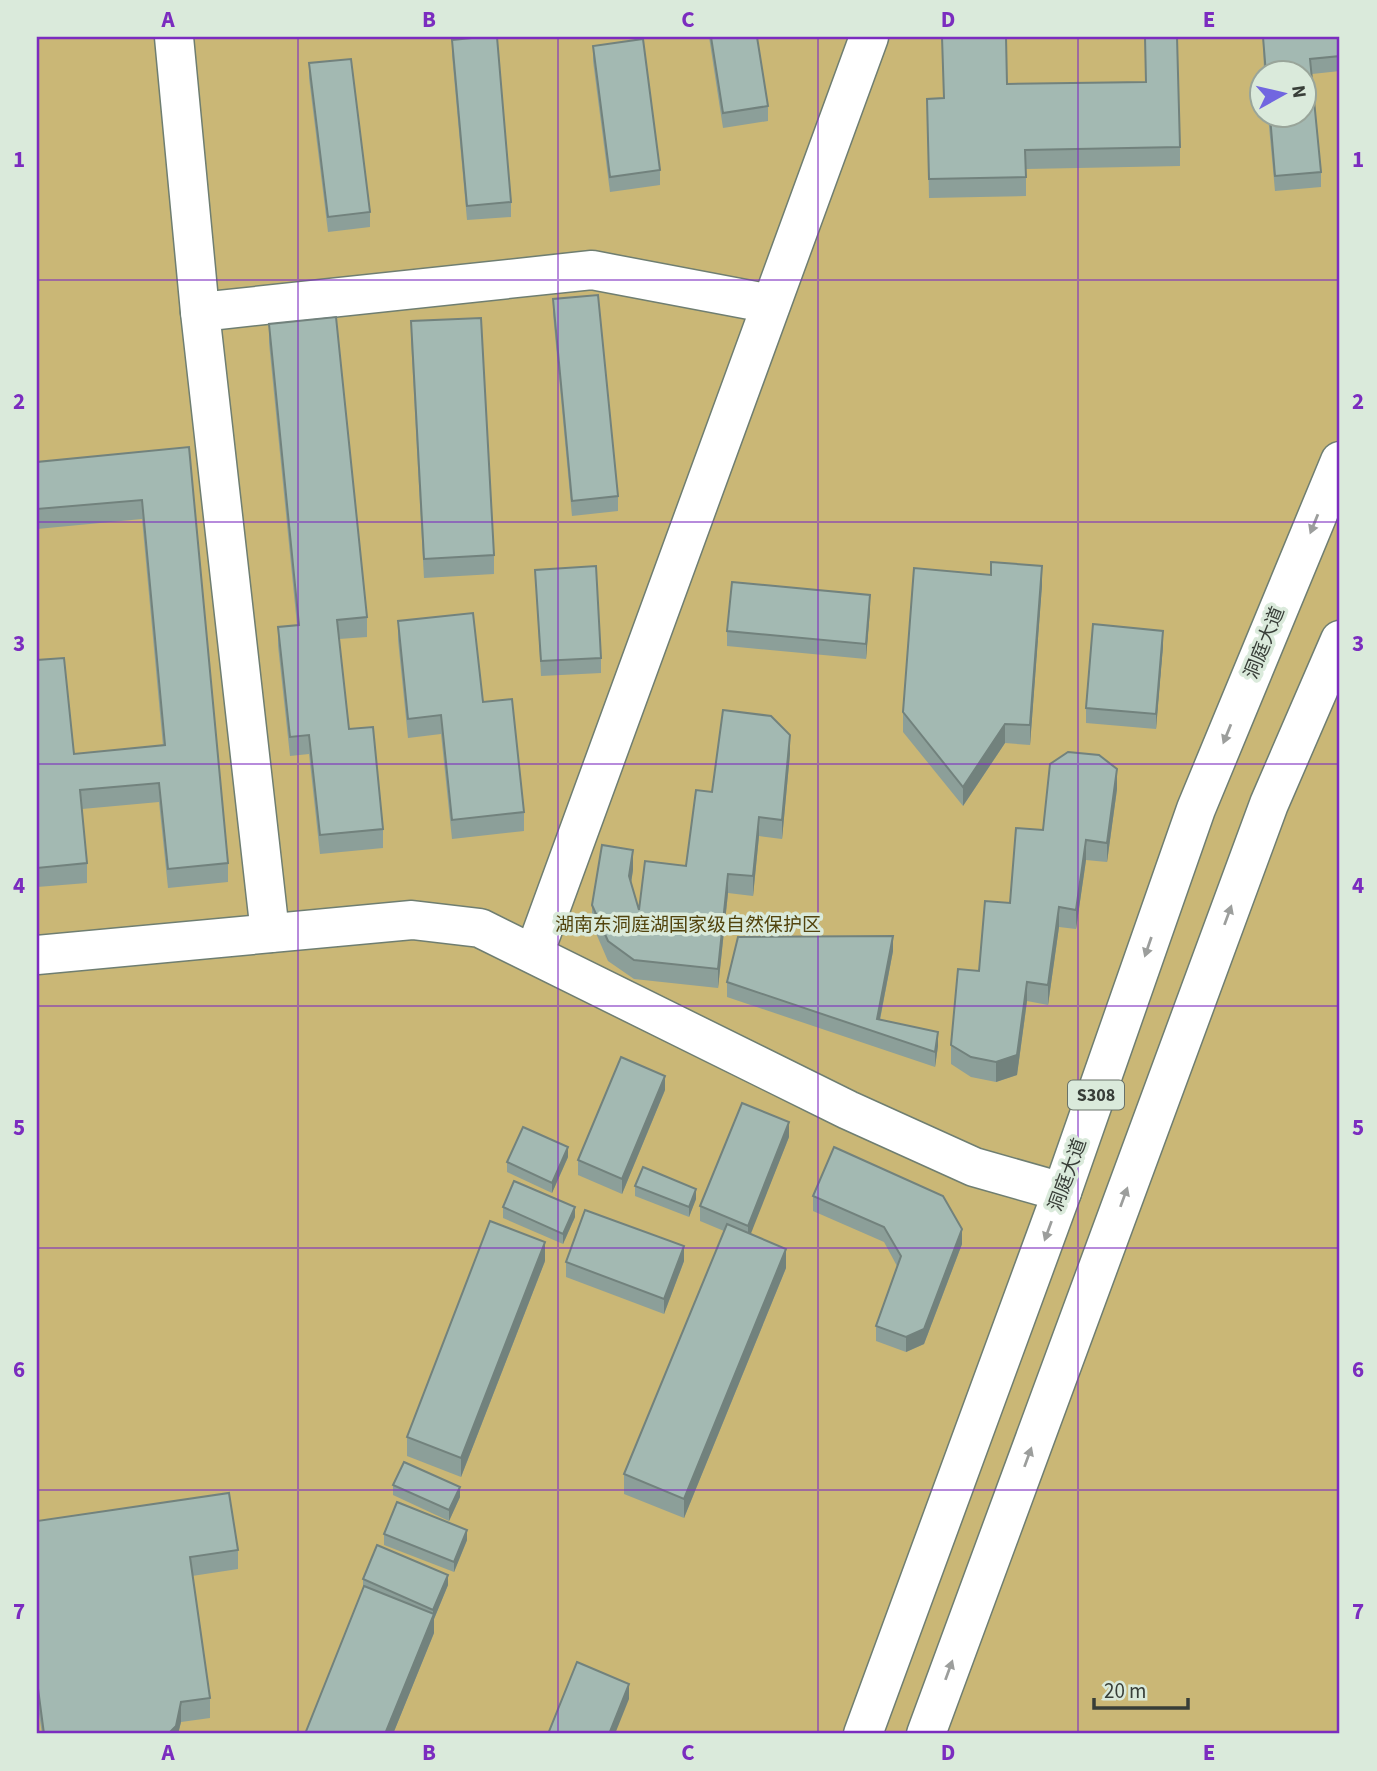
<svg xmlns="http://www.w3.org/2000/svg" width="1377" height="1771" font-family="'Source Sans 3','Noto Sans SC',sans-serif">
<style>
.green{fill:#cab776;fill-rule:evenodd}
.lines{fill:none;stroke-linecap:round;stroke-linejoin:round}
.minor-casing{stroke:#6f7e71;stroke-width:41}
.major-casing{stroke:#6f7e71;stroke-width:41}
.minor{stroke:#fff;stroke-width:38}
.major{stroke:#fff;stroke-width:38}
.wall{fill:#8c9f99}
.shaded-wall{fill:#72827d}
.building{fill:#a3b9b2;stroke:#72827d;stroke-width:2}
.oneway{fill:#9c9e9c}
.grid{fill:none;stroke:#7b2cbf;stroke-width:2;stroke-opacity:0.55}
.labels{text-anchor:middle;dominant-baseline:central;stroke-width:7;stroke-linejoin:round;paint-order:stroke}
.shield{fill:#daeadb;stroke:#697269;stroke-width:2}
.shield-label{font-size:18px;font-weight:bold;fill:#383e38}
.street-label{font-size:19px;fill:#383e38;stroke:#daeadb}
.park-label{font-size:19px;fill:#52440e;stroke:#daeadb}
.neatline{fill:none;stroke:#7b2cbf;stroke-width:2.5}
.grid-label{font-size:23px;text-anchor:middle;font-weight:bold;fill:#7b2cbf}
</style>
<rect width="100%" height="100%" fill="#daeadb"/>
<!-- green -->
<path class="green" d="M37 37H1340V1734H37ZM1262 74H1304V116H1262Z"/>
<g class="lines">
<!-- minor casing -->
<g class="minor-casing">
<g id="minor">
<polyline points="174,37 200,312"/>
<polyline points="270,933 200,312 592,270 771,304"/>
<polyline points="534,954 869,37"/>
<polyline points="37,955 412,920 480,928 848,1110 974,1167 1062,1192"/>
</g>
</g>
<!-- major casing -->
<g class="major-casing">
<g id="major">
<polyline points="863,1734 1062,1192 1196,809 1340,461"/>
<polyline points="926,1734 1269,804 1340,640"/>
</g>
</g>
<!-- minor -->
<use href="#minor" class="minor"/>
<!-- major -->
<use href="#major" class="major"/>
</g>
<!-- wall -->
<g class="wall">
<polygon points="709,37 757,37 768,106 768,121 723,128"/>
<polygon points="1263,37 1340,37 1340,71 1312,74 1321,172 1321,187 1275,191 1268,116 1304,116 1304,74 1264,74"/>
<polygon points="452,40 511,202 511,217 467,220 452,55"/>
<polygon points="593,46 660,170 660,185 610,192 593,61"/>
<polygon points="309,63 370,212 370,227 328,232 309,78"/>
<polygon points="1007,84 1180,147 1180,166 1026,169 1026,196 929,198 927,99 943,98"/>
<polygon points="553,299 618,496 618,511 572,516 553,314"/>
<polygon points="411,321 494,555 494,574 424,578 411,340"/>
<polygon points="269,324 367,617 367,637 339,639 349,729 383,829 383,848 320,854 309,754 290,756 278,646 278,627 297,625 269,343"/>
<polygon points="189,447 228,863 228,882 168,888 159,802 82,809 87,863 87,883 37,887 37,660 74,754 163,746 142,519 37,529 37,462"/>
<polygon points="535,570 601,658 601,673 541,676"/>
<polygon points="1042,585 1030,745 1005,743 963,806 903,732 903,712"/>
<polygon points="870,610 866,659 727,646 727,631"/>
<polygon points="398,621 483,702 524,812 524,831 452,839 441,734 408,738 398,640"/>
<polygon points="1163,646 1156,729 1086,723 1086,708"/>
<polygon points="790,754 782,839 759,836 753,896 728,893 718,988 634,979 608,961 592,924 592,905 633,870 631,883 639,910 686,866 712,792"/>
<polygon points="1117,789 1107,862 1086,860 1076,929 1059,927 1048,1005 1027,1001 1017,1075 996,1082 971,1077 951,1064 951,1045 979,971 1010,903"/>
<polygon points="893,951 880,1020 938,1046 935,1067 727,997 727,982"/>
<polygon points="665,1090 622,1194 578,1175 578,1160"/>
<polygon points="789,1137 750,1234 786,1268 684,1518 624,1494 624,1474 724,1231 700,1221 700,1206"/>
<polygon points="568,1157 552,1193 507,1172 507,1162"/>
<polygon points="635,1186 696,1199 689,1217 635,1196"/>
<polygon points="813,1196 962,1244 924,1344 906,1352 876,1341 876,1326 897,1266 884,1242 813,1211"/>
<polygon points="503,1207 575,1217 563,1244 503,1218"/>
<polygon points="545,1261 461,1477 407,1456 407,1437"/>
<polygon points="684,1261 664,1314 566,1277 566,1262"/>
<polygon points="393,1485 460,1497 449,1521 393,1495"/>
<polygon points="37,1521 238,1550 238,1569 192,1576 210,1698 210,1718 181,1722 178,1734 42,1734 37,1700"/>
<polygon points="384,1534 467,1540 454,1572 384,1545"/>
<polygon points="363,1579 448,1585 434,1619 434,1633 393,1734 305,1734 363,1590"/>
</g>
<!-- shaded-wall -->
<g class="shaded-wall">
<polygon points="1042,566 1042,585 1030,745 1030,725"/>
<polygon points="870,595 870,610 866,659 866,644"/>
<polygon points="1163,631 1163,646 1156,729 1156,714"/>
<polygon points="1005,724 1005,743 963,806 963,787"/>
<polygon points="790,735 790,754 782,839 782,820"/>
<polygon points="1117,769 1117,789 1107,862 1107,843"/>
<polygon points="759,817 759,836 753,896 753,876"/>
<polygon points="1086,840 1086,860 1076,929 1076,910"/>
<polygon points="633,850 633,870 629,895 629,876"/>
<polygon points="728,874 728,893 718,988 718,969"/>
<polygon points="1059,907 1059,927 1048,1005 1048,985"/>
<polygon points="893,936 893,951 877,1034 877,1019"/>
<polygon points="1027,982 1027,1001 1017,1075 996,1082 996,1062"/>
<polygon points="938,1032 938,1046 935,1067 935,1052"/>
<polygon points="665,1076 665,1090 622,1194 622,1179"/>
<polygon points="789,1122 789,1137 748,1241 748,1226"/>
<polygon points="568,1147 568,1157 552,1193 552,1183"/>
<polygon points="696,1189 696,1199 689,1217 689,1207"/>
<polygon points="575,1207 575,1217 563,1244 563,1234"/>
<polygon points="962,1229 962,1244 924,1344 906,1352 906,1337"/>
<polygon points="545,1242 545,1261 461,1477 461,1458"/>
<polygon points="684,1246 684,1261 664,1314 664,1299"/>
<polygon points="786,1249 786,1268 684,1518 684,1499"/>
<polygon points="460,1487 460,1497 449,1521 449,1510"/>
<polygon points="467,1530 467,1540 454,1572 454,1562"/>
<polygon points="448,1575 448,1585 434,1619 434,1633 393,1734 385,1734 433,1614 433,1610"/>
<polygon points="629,1684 629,1699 615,1734 609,1734"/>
<polygon points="181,1702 181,1722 178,1734 168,1734"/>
</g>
<!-- building -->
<g class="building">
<polygon points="482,37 497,37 511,202 467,206 452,40"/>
<polygon points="711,37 757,37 768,106 723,113"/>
<polygon points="942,37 1006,37 1007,84 1146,82 1145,37 1177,37 1180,147 1025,150 1026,177 929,179 927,99 944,98"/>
<polygon points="1263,37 1340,37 1340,56 1310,59 1321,172 1275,176 1270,116 1304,116 1304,74 1266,74"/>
<polygon points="643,39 660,170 610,177 593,46"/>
<polygon points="351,59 370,212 328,217 309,63"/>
<polygon points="598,295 618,496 572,501 553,299"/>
<polygon points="336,317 367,617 337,620 349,729 373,727 383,829 320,835 309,735 290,737 278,627 299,625 269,324"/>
<polygon points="481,318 494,555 424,559 411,321"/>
<polygon points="189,447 228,863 168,869 159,783 80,790 87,863 37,868 37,660 64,658 74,754 165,745 142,500 37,509 37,462"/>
<polygon points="991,562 1042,566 1030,725 1005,724 963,787 903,712 914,568 991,575"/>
<polygon points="596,566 601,658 541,661 535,570"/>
<polygon points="732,582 870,595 866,644 727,631"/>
<polygon points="473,613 483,702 512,699 524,812 452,820 441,715 408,719 398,621"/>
<polygon points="1093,624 1163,631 1156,714 1086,708"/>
<polygon points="723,710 771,716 790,735 782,820 759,817 753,876 728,874 718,969 634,960 608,941 592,905 602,845 633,850 629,876 639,910 645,861 686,866 696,790 712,792"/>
<polygon points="1068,752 1099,755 1117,769 1107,843 1086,840 1076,910 1059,907 1048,985 1027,982 1017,1055 996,1062 971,1057 951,1045 958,969 979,971 985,901 1010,903 1016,828 1043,830 1050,764"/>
<polygon points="893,936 877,1019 938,1032 935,1052 727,982 738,937"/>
<polygon points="621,1057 665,1076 622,1179 578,1160"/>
<polygon points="742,1103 789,1122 748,1226 700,1206"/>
<polygon points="523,1127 568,1147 552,1183 507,1162"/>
<polygon points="834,1147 943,1196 962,1229 924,1329 906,1337 876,1326 901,1256 884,1227 813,1196"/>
<polygon points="643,1167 696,1189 689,1207 635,1186"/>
<polygon points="514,1181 575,1207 563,1234 503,1207"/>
<polygon points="585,1210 684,1246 664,1299 566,1262"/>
<polygon points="490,1221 545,1242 461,1458 407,1437"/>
<polygon points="727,1224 786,1249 684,1499 624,1474"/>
<polygon points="404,1462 460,1487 449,1510 393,1485"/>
<polygon points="229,1493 238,1550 190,1557 210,1698 181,1702 176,1726 168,1734 44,1734 37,1681 37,1521"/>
<polygon points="397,1502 467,1530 454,1562 384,1534"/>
<polygon points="377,1545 448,1575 433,1610 363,1579"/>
<polygon points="364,1586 434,1614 385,1734 305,1734"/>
<polygon points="577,1662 629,1684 609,1734 548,1734"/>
</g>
<!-- one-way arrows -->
<defs><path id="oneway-solid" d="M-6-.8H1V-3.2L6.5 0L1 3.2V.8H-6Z" transform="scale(1.75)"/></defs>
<g class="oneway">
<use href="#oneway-solid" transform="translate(1314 524) rotate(112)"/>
<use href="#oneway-solid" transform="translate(1227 734) rotate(112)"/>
<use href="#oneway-solid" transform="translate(1228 915) rotate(-70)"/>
<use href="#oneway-solid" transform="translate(1148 947) rotate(109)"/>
<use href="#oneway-solid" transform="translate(1124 1197) rotate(-70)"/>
<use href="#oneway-solid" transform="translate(1048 1231) rotate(110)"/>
<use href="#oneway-solid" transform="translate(1028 1457) rotate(-70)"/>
<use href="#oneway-solid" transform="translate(949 1670) rotate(-70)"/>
</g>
<!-- grid -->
<path class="grid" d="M298 37V1734M558 37V1734M818 37V1734M1078 37V1734M37 280H1340M37 522H1340M37 764H1340M37 1006H1340M37 1248H1340M37 1490H1340"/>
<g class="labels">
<!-- shield labels -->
<rect class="shield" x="1068" y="1080.5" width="56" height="29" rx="5"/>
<g class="shield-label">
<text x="1096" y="1095">S308</text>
</g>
<!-- street labels -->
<g class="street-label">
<text transform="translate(1265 643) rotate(-68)">洞庭大道</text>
<text transform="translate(1068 1175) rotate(-70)">洞庭大道</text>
</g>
<!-- park labels -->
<g class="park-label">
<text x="688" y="925">湖南东洞庭湖国家级自然保护区</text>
</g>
</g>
<!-- border -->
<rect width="1377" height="1771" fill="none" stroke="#daeadb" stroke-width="77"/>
<!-- north arrow -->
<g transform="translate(1283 94) rotate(82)"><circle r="33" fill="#daeadb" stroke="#99a59a" stroke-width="2"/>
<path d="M0-5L12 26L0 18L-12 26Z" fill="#7166e0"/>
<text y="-10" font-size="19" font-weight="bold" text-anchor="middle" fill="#383e38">N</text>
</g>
<!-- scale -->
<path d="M1094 1698v10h94v-10" fill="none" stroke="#383e38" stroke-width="3.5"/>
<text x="1104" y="1698" font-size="21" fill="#383e38" stroke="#daeadb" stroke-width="5" paint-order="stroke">20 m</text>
<rect x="38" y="38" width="1300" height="1694" class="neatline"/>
<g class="grid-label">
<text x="168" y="27">A</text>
<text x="429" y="27">B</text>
<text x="688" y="27">C</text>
<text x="948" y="27">D</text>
<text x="1209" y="27">E</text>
<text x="19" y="167">1</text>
<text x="1358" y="167">1</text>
<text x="19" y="409">2</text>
<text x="1358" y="409">2</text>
<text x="19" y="651">3</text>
<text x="1358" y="651">3</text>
<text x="19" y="893">4</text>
<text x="1358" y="893">4</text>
<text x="19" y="1135">5</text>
<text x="1358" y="1135">5</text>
<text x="19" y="1377">6</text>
<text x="1358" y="1377">6</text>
<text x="19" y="1619">7</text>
<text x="1358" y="1619">7</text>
<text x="168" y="1760">A</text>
<text x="429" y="1760">B</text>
<text x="688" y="1760">C</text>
<text x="948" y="1760">D</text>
<text x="1209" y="1760">E</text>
</g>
</svg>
